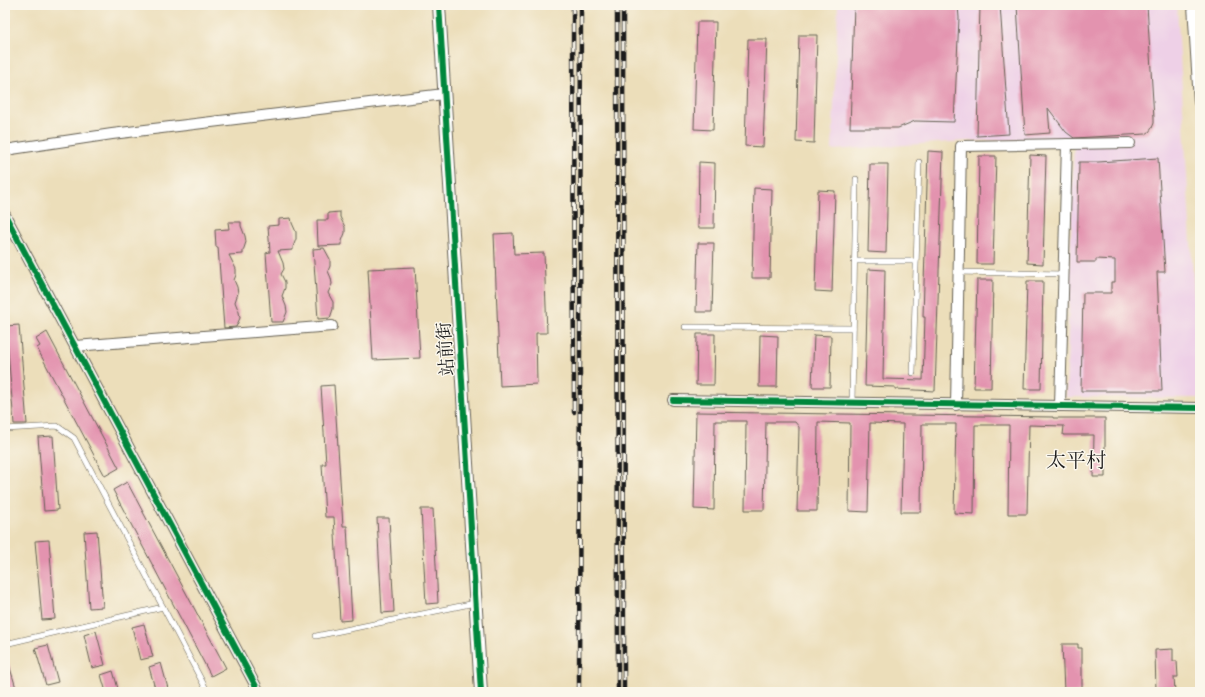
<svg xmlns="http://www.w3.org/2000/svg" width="1205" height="697" font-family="'EB Garamond','Noto Serif SC',serif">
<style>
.built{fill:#eed0e7}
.building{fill:#e393af}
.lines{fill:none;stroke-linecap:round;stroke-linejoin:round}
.service-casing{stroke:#656053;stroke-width:6}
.minor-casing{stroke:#656053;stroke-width:12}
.tertiary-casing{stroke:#656053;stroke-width:14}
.service{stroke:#fff;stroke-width:5}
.minor{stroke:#fff;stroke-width:10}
.tertiary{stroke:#fff;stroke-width:12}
.rail-casing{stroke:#1c1c1c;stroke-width:4.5}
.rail{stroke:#fbf7ec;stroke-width:3;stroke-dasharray:9;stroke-linecap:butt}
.cycleway-casing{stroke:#fbf7ec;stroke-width:8}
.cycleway{stroke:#00873e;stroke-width:6}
.labels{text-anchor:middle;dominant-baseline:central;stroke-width:3;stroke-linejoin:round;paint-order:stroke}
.street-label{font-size:18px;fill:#1c1c1c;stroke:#fbf7ec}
.quarter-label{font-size:20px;fill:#1c1c1c;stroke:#fbf7ec}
</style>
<rect width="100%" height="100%" fill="#fbf7ec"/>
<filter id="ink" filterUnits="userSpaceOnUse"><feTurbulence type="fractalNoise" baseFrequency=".025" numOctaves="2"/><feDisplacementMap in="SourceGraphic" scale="8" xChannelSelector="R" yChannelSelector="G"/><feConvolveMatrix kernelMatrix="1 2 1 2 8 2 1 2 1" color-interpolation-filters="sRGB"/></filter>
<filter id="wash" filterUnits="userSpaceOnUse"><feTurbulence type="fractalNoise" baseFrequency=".012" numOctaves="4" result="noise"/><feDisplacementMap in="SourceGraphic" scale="16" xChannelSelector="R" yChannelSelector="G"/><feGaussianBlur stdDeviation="0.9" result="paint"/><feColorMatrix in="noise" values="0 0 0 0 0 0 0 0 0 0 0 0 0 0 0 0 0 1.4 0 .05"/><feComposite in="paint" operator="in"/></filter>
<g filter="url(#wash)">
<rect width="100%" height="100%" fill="#ecdeba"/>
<!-- built -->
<polygon class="built" points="838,5 1177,5 1200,398 1066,397 1074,141 1059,139 965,141 832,150"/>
<g id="blocks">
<!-- building -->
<g class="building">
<polygon points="854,5 958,5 959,18 954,122 915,121 898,128 850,128"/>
<polygon points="980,5 1000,5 1009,134 977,136"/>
<polygon points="1017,5 1147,5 1154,118 1154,123 1152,128 1149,132 1146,134 1074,138 1066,132 1048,108 1050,133 1025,135"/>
<polygon points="697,22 716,22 713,130 694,129"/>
<polygon points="799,35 817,35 814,143 796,142"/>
<polygon points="748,39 767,39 763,147 745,146"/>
<polygon points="928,151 943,152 935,391 895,389 895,387 865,386 868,269 885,270 883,379 923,380 925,317 923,317"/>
<polygon points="1030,155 1046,156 1043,264 1027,263"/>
<polygon points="979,156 996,156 993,264 977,264"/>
<polygon points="1158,158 1165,272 1157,272 1162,391 1081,391 1083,293 1111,293 1111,282 1115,282 1115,260 1096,259 1096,262 1077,262 1079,162 1098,162"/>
<polygon points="699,162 715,163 714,228 698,228"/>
<polygon points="870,164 888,164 886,253 868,252"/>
<polygon points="754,188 772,189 770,278 752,278"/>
<polygon points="818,190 835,191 832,292 815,291"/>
<polygon points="340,212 340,217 345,227 345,233 342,241 342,245 318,246 317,220 328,220 328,213"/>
<polygon points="291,218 292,223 296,232 296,239 293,247 293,250 278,251 283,263 284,269 281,274 285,282 285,288 282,296 286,306 287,312 283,322 271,322 266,253 270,252 268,226 279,225 279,219"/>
<polygon points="228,222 241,222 241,226 245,236 246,242 243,251 243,254 229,255 236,269 236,275 234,280 237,287 238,293 235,302 239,312 240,318 236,327 224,328 218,247 216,247 215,230 229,229"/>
<polygon points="513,233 514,254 544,253 547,333 536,333 537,384 500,386 494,234"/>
<polygon points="698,243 714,243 712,312 696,312"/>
<polygon points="324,248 330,259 330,266 328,271 331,278 332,284 328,293 333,302 333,309 330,318 318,319 313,249"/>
<polygon points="415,267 420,358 373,360 368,269"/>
<polygon points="977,280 993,280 991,388 974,388"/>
<polygon points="1027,281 1043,281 1041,389 1024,389"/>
<polygon points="19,325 27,424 14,424 6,326"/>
<polygon points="47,332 119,468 105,476 37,348 40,346 36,339"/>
<polygon points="697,334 715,334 714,385 696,385"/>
<polygon points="760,335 778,336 777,387 759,387"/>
<polygon points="814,335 831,336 830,387 812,387"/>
<polygon points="334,385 343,526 347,526 352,620 340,621 334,517 325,517 322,464 326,464 321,386"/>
<polygon points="696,412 1053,417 1053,418 1105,418 1105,477 1093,477 1094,435 1063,435 1064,426 1029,425 1027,514 1008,514 1009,425 975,425 974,514 954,513 956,424 922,424 921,512 901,512 903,424 870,423 868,512 849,511 850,423 818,422 817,511 797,511 799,427 795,422 766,422 764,510 745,510 746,421 715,421 714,510 694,509"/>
<polygon points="53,436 58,510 44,511 38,437"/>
<polygon points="127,482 226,668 211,676 113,490"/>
<polygon points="421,509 433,509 438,603 426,604"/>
<polygon points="377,518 389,518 394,612 382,613"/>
<polygon points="97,531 103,607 89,608 84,532"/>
<polygon points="49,540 55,619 42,620 35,541"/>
<polygon points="144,624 153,657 140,660 132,627"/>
<polygon points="96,631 105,665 92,668 84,635"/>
<polygon points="1062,644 1078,644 1078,648 1082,648 1082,690 1079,690 1079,692 1064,692"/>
<polygon points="48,645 58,682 46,685 35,648"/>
<polygon points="1173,649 1173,661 1177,661 1178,677 1174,677 1175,692 1156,692 1155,650"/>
<polygon points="5,658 7,658 16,688 5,691"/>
<polygon points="161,663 169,692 156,692 149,667"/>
<polygon points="113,671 119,692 106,692 101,675"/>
</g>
</g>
</g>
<g filter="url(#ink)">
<use href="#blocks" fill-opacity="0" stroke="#656053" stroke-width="1"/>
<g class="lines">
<!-- service casing -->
<g class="service-casing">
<g id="service">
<polyline points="854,261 916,261"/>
<polyline points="958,272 1064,274"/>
<polyline points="685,327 853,328"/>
<polyline points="913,373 919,162"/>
<polyline points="852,403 856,179"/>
<polyline points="5,429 57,426 74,438 205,687"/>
<polyline points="316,636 475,603"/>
<polyline points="5,644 163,607"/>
</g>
</g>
<!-- minor casing -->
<g class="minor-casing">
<g id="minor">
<polyline points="5,150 112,134 444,94"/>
<polyline points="5,215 259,692"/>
<polyline points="75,346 332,326"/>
<polyline points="673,400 1200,408"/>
<polyline points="956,405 961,146 1130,143"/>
<polyline points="1060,406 1067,144"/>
</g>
</g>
<!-- tertiary casing -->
<g class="tertiary-casing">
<g id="tertiary">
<polyline points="439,5 481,692"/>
<polyline points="1194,5 1200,102"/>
</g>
</g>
<!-- service -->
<use href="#service" class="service"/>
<!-- minor -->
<use href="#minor" class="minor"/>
<!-- tertiary -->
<use href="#tertiary" class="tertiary"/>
<!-- rail casing -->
<g class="rail-casing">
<g id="rail">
<polyline points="573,5 574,412"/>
<polyline points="617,5 618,692"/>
<polyline points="623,5 624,692"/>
<polyline points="579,692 581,5"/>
</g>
</g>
<!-- rail -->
<use href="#rail" class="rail"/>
<!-- cycleway casing -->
<g class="cycleway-casing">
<g id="cycleway">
<polyline points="439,5 481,692"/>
<polyline points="5,215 259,692"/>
<polyline points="673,400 1200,408"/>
</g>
</g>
<!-- cycleway -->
<use href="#cycleway" class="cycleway"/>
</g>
</g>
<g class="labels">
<!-- street labels -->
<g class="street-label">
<text transform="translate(445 349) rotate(-94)">站前街</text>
</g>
<!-- quarter labels -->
<g class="quarter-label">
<text x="1076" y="460">太平村</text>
</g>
</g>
<!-- margin -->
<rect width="1205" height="697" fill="none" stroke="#fbf7ec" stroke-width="20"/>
</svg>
